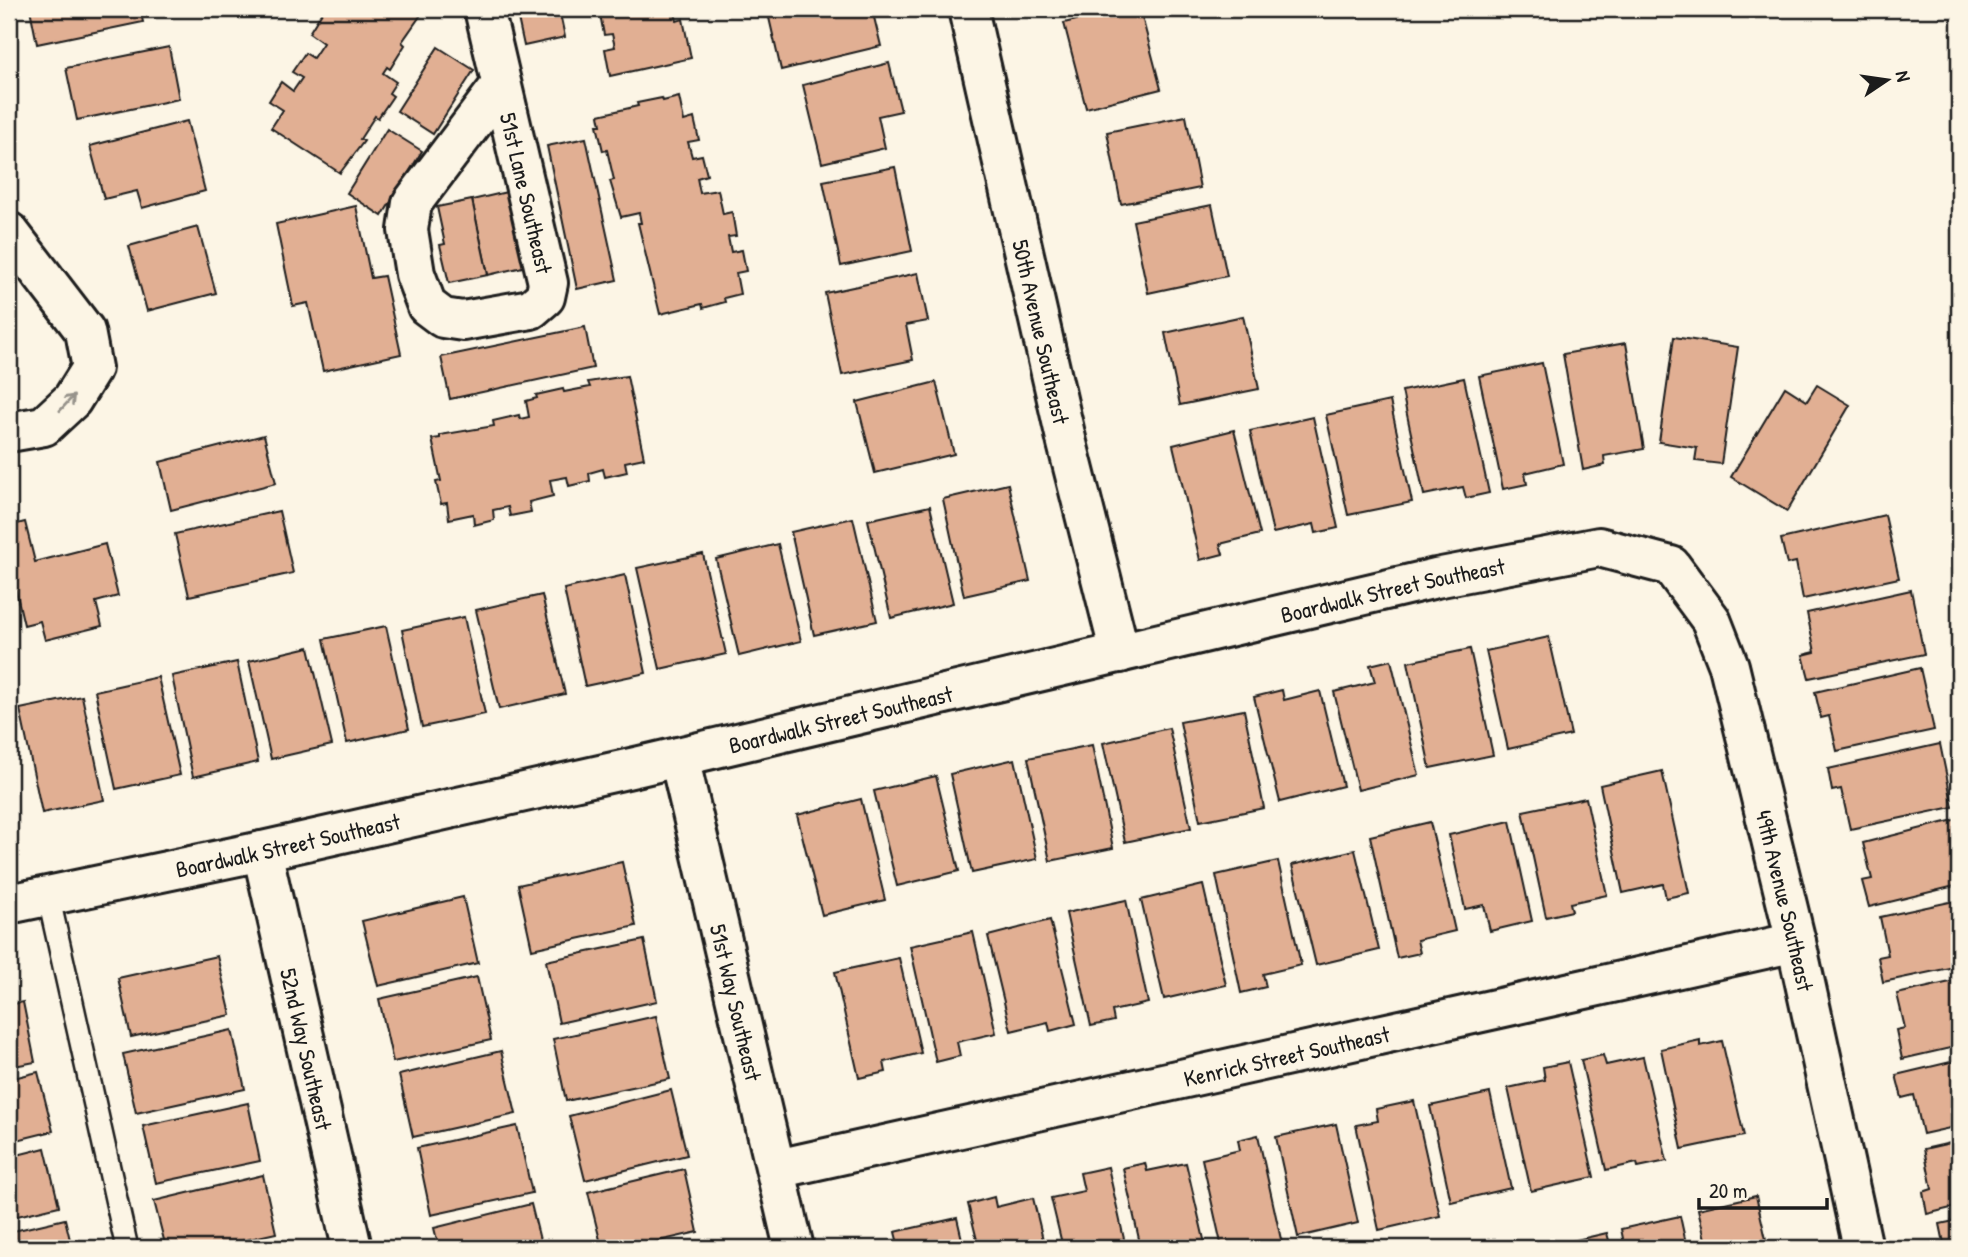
<svg xmlns="http://www.w3.org/2000/svg" width="1968" height="1257" font-family="'Patrick Hand',sans-serif">
<style>
.building{fill:#e1af93;stroke:#1c1c1c;stroke-width:2}
.lines{fill:none;stroke-linecap:round;stroke-linejoin:round}
.lane-casing{stroke:#1c1c1c;stroke-width:26}
.street-casing{stroke:#1c1c1c;stroke-width:44}
.lane{stroke:#fcf5e5;stroke-width:21}
.street{stroke:#fcf5e5;stroke-width:38}
.oneway{stroke:#97938b}
.labels{text-anchor:middle;dominant-baseline:central;stroke-width:5;stroke-linejoin:round;paint-order:stroke}
.street-label{font-size:23px;fill:#1c1c1c;stroke:#fcf5e5}
</style>
<rect width="100%" height="100%" fill="#fcf5e5"/>
<filter id="ink" filterUnits="userSpaceOnUse"><feTurbulence type="fractalNoise" baseFrequency=".0143" numOctaves="2"/><feDisplacementMap in="SourceGraphic" scale="14" xChannelSelector="R" yChannelSelector="G"/><feConvolveMatrix kernelMatrix="1 2 1 2 8 2 1 2 1" color-interpolation-filters="sRGB"/></filter>
<g filter="url(#ink)">
<!-- building -->
<g class="building">
<polygon points="30,9 140,9 143,22 37,44"/>
<polygon points="317,9 425,9 402,42 405,45 390,69 387,67 383,73 396,82 389,93 393,96 378,118 375,116 360,139 364,141 340,173 271,128 283,110 269,101 281,82 293,91 302,78 292,72 305,53 313,58 323,43 309,33 322,12"/>
<polygon points="516,9 559,9 565,37 524,46"/>
<polygon points="599,9 674,9 677,21 683,19 691,58 610,76 605,49 615,47 612,34 604,35"/>
<polygon points="767,9 872,9 881,46 781,70"/>
<polygon points="1122,9 1140,9 1161,89 1086,108 1064,23"/>
<polygon points="169,47 179,99 77,120 66,68"/>
<polygon points="438,47 474,70 433,134 397,111"/>
<polygon points="889,63 901,111 878,116 885,148 822,163 803,85"/>
<polygon points="679,97 684,121 694,118 699,140 688,142 692,157 702,155 707,175 697,178 700,193 718,190 723,214 732,212 736,236 728,237 731,252 742,250 746,271 736,273 740,294 724,298 725,302 703,308 702,304 660,314 638,223 641,223 639,213 621,217 610,181 614,180 607,150 603,151 597,125 601,125 599,115 638,106 637,103 662,98 663,101"/>
<polygon points="1186,116 1200,188 1121,204 1107,132"/>
<polygon points="187,121 205,191 142,208 137,191 104,199 90,146"/>
<polygon points="387,129 422,151 382,216 347,193"/>
<polygon points="586,138 617,280 577,289 547,146"/>
<polygon points="895,167 912,251 841,266 823,181"/>
<polygon points="511,191 527,266 488,275 472,200"/>
<polygon points="472,200 488,275 449,283 440,245 445,244 437,207"/>
<polygon points="1212,205 1227,276 1148,293 1133,221"/>
<polygon points="356,206 371,278 384,276 401,354 323,371 308,303 293,306 276,224"/>
<polygon points="198,227 216,293 147,311 129,246"/>
<polygon points="918,273 928,321 906,325 913,360 842,375 825,293"/>
<polygon points="1243,316 1259,389 1180,405 1165,333"/>
<polygon points="585,327 593,368 450,399 441,357"/>
<polygon points="1674,337 1738,347 1721,464 1695,461 1697,448 1659,442"/>
<polygon points="1626,343 1644,449 1604,456 1605,465 1583,470 1563,354"/>
<polygon points="1542,363 1563,464 1525,473 1527,484 1503,489 1479,376"/>
<polygon points="627,376 644,458 625,462 627,472 605,477 603,469 589,473 590,481 569,486 567,477 550,480 553,496 529,502 531,512 510,516 508,507 493,510 494,520 474,525 473,514 449,519 447,503 441,504 436,482 441,481 432,439 440,438 440,435 494,426 493,421 519,415 520,419 529,417 526,401 537,398 536,395 563,389 564,392 590,387 588,382"/>
<polygon points="1464,378 1489,493 1466,498 1463,487 1424,495 1402,391"/>
<polygon points="936,382 954,454 875,473 857,402"/>
<polygon points="1817,385 1850,405 1787,511 1731,477 1785,387 1807,401"/>
<polygon points="1390,401 1412,502 1348,515 1326,415"/>
<polygon points="1313,417 1338,528 1316,533 1314,524 1273,533 1250,431"/>
<polygon points="1234,430 1260,534 1220,544 1223,554 1200,560 1173,445"/>
<polygon points="264,435 276,483 171,510 160,462"/>
<polygon points="1008,484 1030,581 964,596 943,499"/>
<polygon points="930,506 953,603 891,618 868,520"/>
<polygon points="279,511 293,573 189,596 175,534"/>
<polygon points="1885,515 1899,578 1803,599 1796,562 1787,564 1781,539"/>
<polygon points="853,518 877,621 814,635 791,532"/>
<polygon points="25,522 35,562 105,544 118,596 96,602 102,626 45,640 40,621 24,625 9,561 9,526"/>
<polygon points="778,544 801,641 739,656 716,559"/>
<polygon points="703,554 726,654 660,669 637,568"/>
<polygon points="625,575 646,673 585,686 564,589"/>
<polygon points="1911,590 1924,654 1809,678 1803,655 1815,652 1807,613"/>
<polygon points="542,595 565,694 499,709 476,610"/>
<polygon points="464,617 485,714 422,727 402,630"/>
<polygon points="386,626 409,729 347,743 324,639"/>
<polygon points="1549,637 1571,735 1508,749 1486,651"/>
<polygon points="309,647 332,745 271,759 249,661"/>
<polygon points="1470,649 1493,755 1430,768 1408,662"/>
<polygon points="1391,660 1419,775 1358,790 1334,692 1375,682 1370,665"/>
<polygon points="237,662 258,762 193,777 172,676"/>
<polygon points="1920,668 1934,730 1837,751 1829,716 1821,718 1815,692"/>
<polygon points="158,677 180,775 116,789 95,691"/>
<polygon points="1282,690 1284,700 1320,691 1343,786 1280,802 1254,697"/>
<polygon points="82,696 104,800 42,813 20,709"/>
<polygon points="1244,710 1264,808 1200,821 1180,722"/>
<polygon points="1169,728 1191,828 1125,842 1103,743"/>
<polygon points="1940,744 1953,807 1850,829 1841,789 1832,791 1828,769"/>
<polygon points="1092,745 1113,848 1050,861 1028,758"/>
<polygon points="1015,759 1037,859 972,873 950,774"/>
<polygon points="1662,771 1689,893 1666,898 1663,884 1623,893 1600,785"/>
<polygon points="936,776 959,871 897,886 874,791"/>
<polygon points="1586,798 1607,895 1570,903 1572,911 1546,917 1523,811"/>
<polygon points="861,799 885,900 822,915 797,815"/>
<polygon points="1958,819 1959,885 1869,907 1862,881 1872,879 1863,843"/>
<polygon points="1510,821 1532,921 1490,931 1484,905 1465,909 1449,835"/>
<polygon points="1430,822 1455,931 1417,940 1420,953 1397,958 1370,836"/>
<polygon points="1355,850 1379,950 1316,965 1292,865"/>
<polygon points="1278,861 1301,965 1263,974 1266,987 1241,993 1216,875"/>
<polygon points="622,862 636,926 532,949 518,885"/>
<polygon points="1203,885 1226,985 1164,999 1141,900"/>
<polygon points="463,897 478,963 378,986 362,921"/>
<polygon points="1126,900 1148,1003 1112,1011 1114,1021 1091,1026 1066,913"/>
<polygon points="1959,900 1959,966 1883,982 1878,957 1888,955 1880,917"/>
<polygon points="1050,920 1076,1024 1050,1031 1048,1022 1011,1031 988,936"/>
<polygon points="973,932 996,1033 957,1042 960,1056 936,1062 910,946"/>
<polygon points="644,940 657,1001 559,1023 546,961"/>
<polygon points="217,956 231,1015 131,1037 118,978"/>
<polygon points="899,958 921,1053 884,1062 886,1072 859,1078 835,972"/>
<polygon points="477,977 491,1040 393,1062 379,999"/>
<polygon points="1959,980 1959,1046 1902,1059 1896,1030 1905,1028 1897,994"/>
<polygon points="23,1002 35,1062 9,1067 9,1005"/>
<polygon points="656,1016 670,1079 566,1101 553,1039"/>
<polygon points="232,1030 245,1089 136,1113 123,1054"/>
<polygon points="1700,1040 1700,1046 1722,1041 1744,1136 1682,1149 1661,1049"/>
<polygon points="501,1051 516,1114 413,1137 399,1075"/>
<polygon points="1603,1055 1606,1065 1643,1057 1667,1161 1638,1167 1637,1163 1606,1170 1581,1060"/>
<polygon points="1959,1060 1959,1126 1923,1134 1914,1095 1902,1098 1896,1075"/>
<polygon points="1568,1062 1594,1177 1531,1191 1508,1088 1545,1080 1543,1067"/>
<polygon points="38,1072 53,1131 9,1142 9,1079"/>
<polygon points="671,1090 687,1155 585,1180 569,1116"/>
<polygon points="1490,1093 1511,1188 1451,1202 1430,1106"/>
<polygon points="1414,1101 1440,1216 1379,1230 1356,1125 1378,1121 1376,1109"/>
<polygon points="248,1103 260,1161 156,1183 143,1126"/>
<polygon points="1336,1124 1358,1223 1298,1237 1276,1137"/>
<polygon points="517,1126 532,1193 431,1215 417,1148"/>
<polygon points="1258,1135 1282,1244 1263,1248 1222,1248 1202,1159 1240,1150 1238,1140"/>
<polygon points="1959,1141 1959,1206 1927,1214 1923,1192 1932,1189 1924,1149"/>
<polygon points="45,1148 59,1206 9,1218 9,1157"/>
<polygon points="1145,1163 1147,1171 1186,1163 1206,1248 1141,1248 1123,1168"/>
<polygon points="1108,1167 1126,1248 1063,1248 1051,1198 1084,1191 1080,1173"/>
<polygon points="684,1169 698,1232 629,1248 602,1248 588,1192"/>
<polygon points="263,1175 276,1233 210,1248 166,1248 154,1201"/>
<polygon points="1756,1196 1768,1248 1707,1248 1698,1209"/>
<polygon points="994,1197 996,1207 1033,1198 1045,1248 979,1248 968,1204"/>
<polygon points="531,1204 542,1248 439,1248 434,1228"/>
<polygon points="1680,1216 1687,1248 1625,1248 1621,1229"/>
<polygon points="957,1218 964,1248 899,1248 895,1232"/>
<polygon points="65,1219 72,1248 9,1248 9,1232"/>
<polygon points="1959,1220 1959,1248 1945,1248 1940,1224"/>
<polygon points="1607,1233 1611,1248 1541,1248"/>
</g>
<g class="lines">
<!-- lane casing -->
<g class="lane-casing">
<polyline id="lane" points="48,895 127,1248"/>
</g>
<!-- street casing -->
<g class="street-casing">
<g id="street">
<path id="s1" d="M484 9 548 283 545 297 531 309 463 321 443 318 427 306 415 274 408 230 412 203 501 85"/>
<path id="s2" d="M968 9 1067 443 1120 653"/>
<polyline points="9,232 85,331 92,368 72,400 44,426 9,432"/>
<path id="s3" d="M679 757 794 1248"/>
<path id="s4" d="M262 851 352 1248"/>
<path id="s5" d="M9 904 262 851 640 766 1436 578 1599 547 1671 566 1711 620 1729 666 1796 942 1863 1248"/>
<path id="s6" d="M777 1169 1796 942"/>
</g>
</g>
<!-- lane -->
<use href="#lane" class="lane"/>
<!-- street -->
<use href="#street" class="street"/>
</g>
<!-- one-way arrows -->
<defs><path id="oneway-shaft" d="M-6 0H5M1.5-3L5.5 0L1.5 3" fill="none" stroke-width="1.6" stroke-linecap="round" stroke-linejoin="round" transform="scale(1.75)"/></defs>
<use class="oneway" href="#oneway-shaft" transform="translate(67 403) rotate(-47)"/>
</g>
<g class="labels">
<!-- street labels -->
<g class="street-label">
<text stroke="none"><textPath href="#s1" startOffset="189">51st Lane Southeast</textPath></text>
<text stroke="none"><textPath href="#s2" startOffset="331">50th Avenue Southeast</textPath></text>
<text stroke="none"><textPath href="#s5" startOffset="1419">Boardwalk Street Southeast</textPath></text>
<text stroke="none"><textPath href="#s5" startOffset="852">Boardwalk Street Southeast</textPath></text>
<text stroke="none"><textPath href="#s5" startOffset="285">Boardwalk Street Southeast</textPath></text>
<text stroke="none"><textPath href="#s5" startOffset="2062">49th Avenue Southeast</textPath></text>
<text stroke="none"><textPath href="#s3" startOffset="252">51st Way Southeast</textPath></text>
<text stroke="none"><textPath href="#s4" startOffset="203">52nd Way Southeast</textPath></text>
<text stroke="none"><textPath href="#s6" startOffset="522">Kenrick Street Southeast</textPath></text>
</g>
</g>
<!-- margin -->
<rect width="1968" height="1257" fill="none" stroke="#fcf5e5" stroke-width="35"/>
<rect x="18" y="18" width="1933" height="1222" fill="none" stroke="#1c1c1c" stroke-width="2.5" filter="url(#ink)"/>
<!-- north arrow -->
<g transform="translate(1887 80) rotate(77)" stroke="#fcf5e5" stroke-width="5" paint-order="stroke">
<path d="M0-5L12 26L0 18L-12 26Z" fill="#1c1c1c"/>
<text y="-10" font-size="19" font-weight="bold" text-anchor="middle" fill="#1c1c1c">N</text>
</g>
<!-- scale -->
<path d="M1699 1198v10h128v-10" fill="none" stroke="#1c1c1c" stroke-width="3.5"/>
<text x="1709" y="1198" font-size="21" fill="#1c1c1c" stroke="#fcf5e5" stroke-width="5" paint-order="stroke">20 m</text>
</svg>
